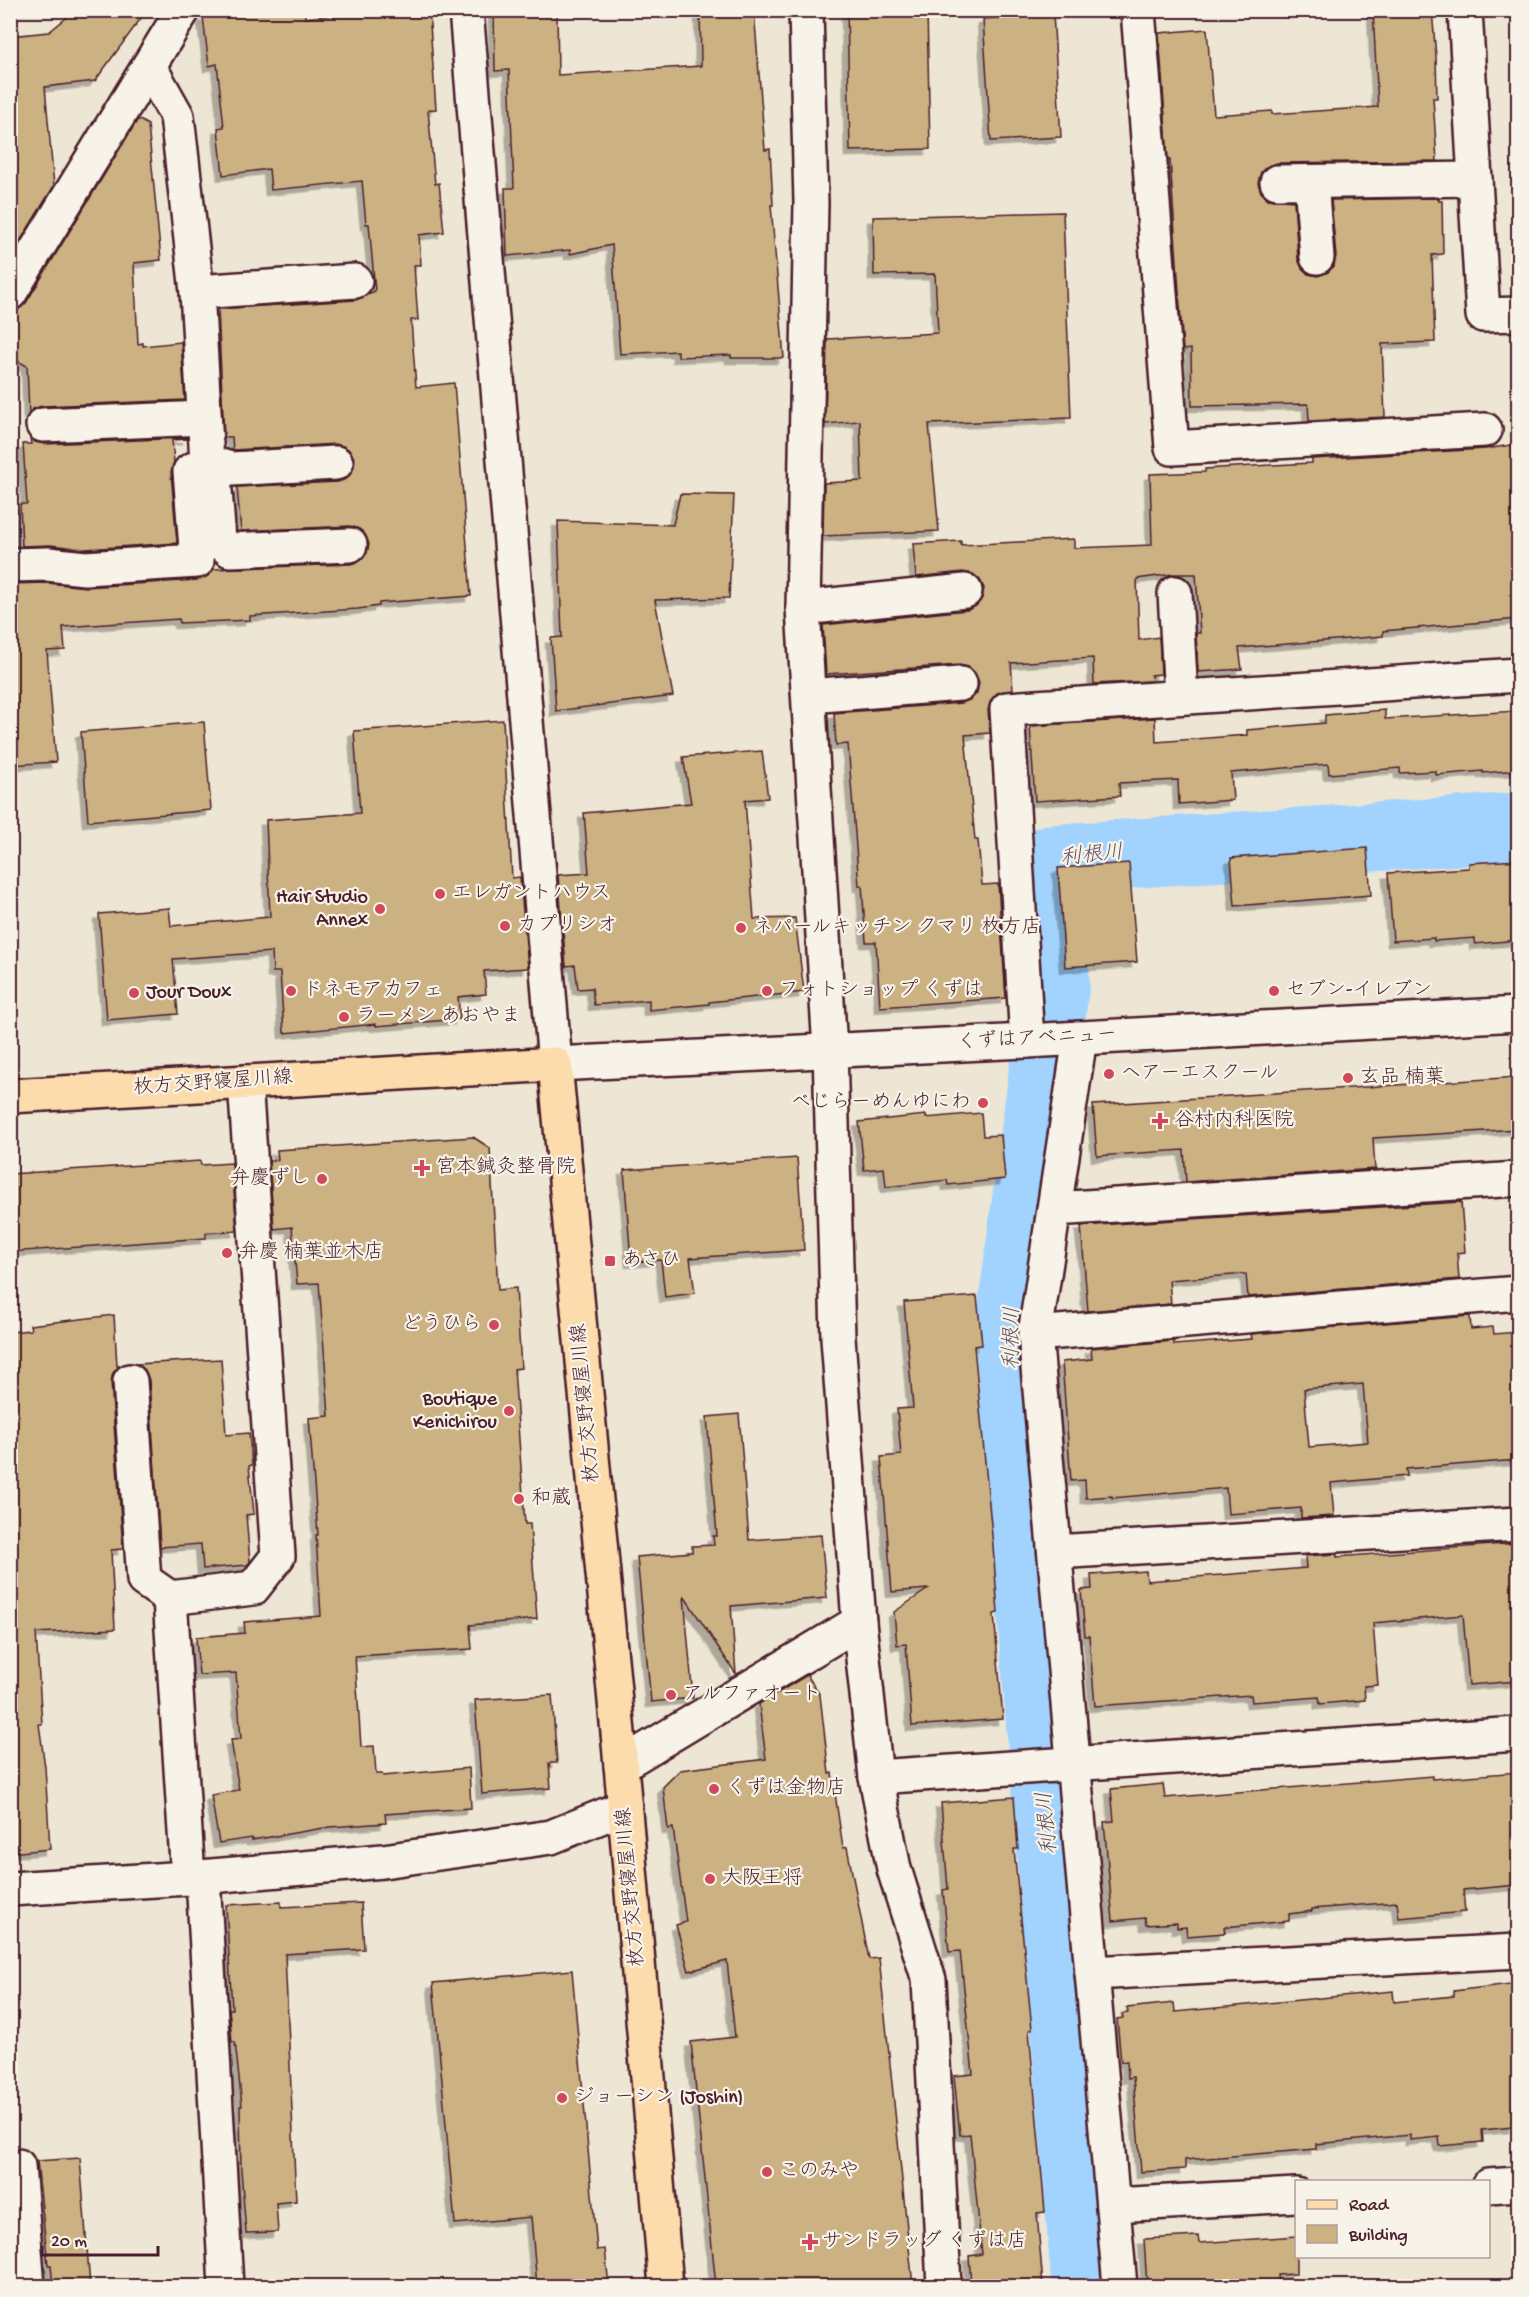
<svg xmlns="http://www.w3.org/2000/svg" width="1529" height="2297" font-family="'Gochi Hand','Klee One',sans-serif">
<style>
.lines{fill:none;stroke-linecap:round;stroke-linejoin:round}
.river{stroke:#a1d3fe;stroke-width:69}
.building{fill:#ccb282;stroke:#4a1f2b;stroke-width:1.5;fill-rule:evenodd;filter:url(#shadow)}
.minor-casing{stroke:#4a1f2b;stroke-width:38}
.major-casing{stroke:#4a1f2b;stroke-width:38}
.minor{stroke:#f7f3e8;stroke-width:33}
.major{stroke:#fcdcac;stroke-width:33}
.poi-dot{fill:#d1495b;stroke:#f7f3e8;stroke-width:2}
.labels{text-anchor:middle;dominant-baseline:central;stroke-width:4.5;stroke-linejoin:round;paint-order:stroke}
.poi-label{font-size:20px;fill:#4a1f2b;stroke:#f7f3e8;text-anchor:start}
.street-label{font-size:20px;fill:#4a1f2b;stroke:#f7f3e8}
.water-label{font-size:21px;font-style:italic;fill:#604c60;stroke:#f7f3e8}
</style>
<defs>
<filter id="shadow"><feDropShadow dx="-5.5" dy="5.5" stdDeviation="0" flood-color="#0004"/></filter>
</defs>
<rect width="100%" height="100%" fill="#eee6d4"/>
<filter id="ink" filterUnits="userSpaceOnUse"><feTurbulence type="fractalNoise" baseFrequency=".0167" numOctaves="2"/><feDisplacementMap in="SourceGraphic" scale="12" xChannelSelector="R" yChannelSelector="G"/><feConvolveMatrix kernelMatrix="1 2 1 2 8 2 1 2 1" color-interpolation-filters="sRGB"/></filter>
<g filter="url(#ink)">
<g class="lines">
<!-- river -->
<polyline class="river" points="1086,2286 1009,1333 1055,984 1051,859 1518,827"/>
</g>
<!-- building -->
<g class="building">
<polygon points="76,10 147,10 95,81 45,87 54,186 19,243 10,243 10,36 49,32"/>
<polygon points="258,10 305,10 305,18 380,10 429,10 436,109 428,110 435,184 439,183 444,232 419,235 421,265 414,265 418,320 411,320 416,387 454,383 471,596 379,603 379,606 358,609 250,616 250,620 180,623 179,619 63,627 65,650 47,651 56,762 10,765 10,584 47,583 86,587 198,580 208,576 214,569 351,564 360,560 367,553 369,544 365,535 359,529 350,526 241,531 237,487 338,482 346,479 352,472 355,461 351,452 345,447 336,444 233,450 232,437 224,437 218,309 356,300 375,291 369,224 366,224 362,181 271,190 269,169 223,175 218,128 224,127 217,64 209,66 203,17"/>
<polygon points="494,10 557,10 558,75 701,66 700,10 754,10 765,150 770,149 773,205 771,205 784,358 731,358 731,355 678,357 678,351 620,354 612,245 570,254 570,250 507,256 505,188 514,188 509,70 495,71"/>
<polygon points="847,10 927,10 930,149 850,151"/>
<polygon points="1373,10 1432,10 1436,57 1437,98 1433,98 1437,161 1277,163 1268,166 1261,172 1258,183 1261,192 1268,199 1294,201 1298,259 1302,268 1308,274 1318,276 1328,272 1334,266 1336,256 1331,200 1439,198 1439,201 1442,201 1443,254 1432,255 1435,342 1382,344 1385,417 1309,421 1308,404 1192,406 1191,349 1183,350 1170,160 1168,160 1159,33 1207,29 1214,115 1272,111 1272,114 1378,107"/>
<polygon points="1053,14 1061,137 991,141 983,19"/>
<polygon points="138,119 148,125 161,260 134,263 138,344 143,343 143,346 181,342 185,400 42,406 33,409 29,413 27,366 10,357 10,312 19,309 26,303"/>
<polygon points="1063,212 1071,418 929,424 939,531 823,536 824,483 862,481 860,421 825,424 827,339 938,333 935,274 874,275 873,217"/>
<polygon points="30,438 35,442 44,444 187,438 187,439 172,440 174,462 171,472 177,543 85,549 50,545 22,546 20,504 27,504 23,444 31,444"/>
<polygon points="1518,444 1518,619 1383,631 1383,636 1239,648 1242,669 1198,672 1196,633 1200,633 1196,574 1173,574 1137,579 1139,640 1159,637 1161,674 1151,675 1152,681 1094,684 1093,658 1011,663 1013,690 997,693 991,700 988,710 990,733 965,735 975,840 978,840 982,885 998,884 1006,998 880,1007 876,942 866,942 862,885 859,886 848,744 836,745 834,713 962,703 971,699 977,693 979,682 975,673 969,667 959,665 826,674 823,625 967,610 976,606 982,598 984,588 980,580 973,574 963,572 916,577 913,544 961,541 961,545 1074,539 1074,548 1152,545 1150,474 1205,472 1205,469 1235,467 1312,463 1312,459 1486,449"/>
<polygon points="680,494 734,495 729,598 655,600 673,696 556,711 551,638 562,637 558,521 673,525"/>
<polygon points="1385,710 1385,719 1518,711 1518,770 1483,773 1483,771 1436,775 1436,771 1400,773 1400,768 1329,774 1328,764 1231,773 1233,800 1179,804 1178,780 1119,783 1120,796 1035,801 1030,726 1155,718 1156,742 1247,735 1247,730 1325,723 1325,715"/>
<polygon points="503,720 512,878 520,877 528,968 484,971 486,994 458,997 460,1019 376,1026 376,1024 284,1033 280,972 273,972 272,952 173,959 178,1014 107,1020 99,914 169,908 171,926 270,917 266,820 360,813 354,731"/>
<polygon points="204,722 211,810 88,821 81,732"/>
<polygon points="762,751 768,798 745,800 754,919 795,918 804,992 709,1002 709,1004 649,1010 649,1000 594,1005 592,988 578,989 575,965 566,966 558,875 589,873 584,813 691,803 683,757"/>
<polygon points="1367,848 1371,895 1235,906 1231,858"/>
<polygon points="1518,860 1518,940 1475,944 1475,938 1434,941 1434,938 1393,941 1388,873 1469,868 1469,863"/>
<polygon points="1129,863 1137,962 1065,967 1058,868"/>
<polygon points="1518,1077 1518,1129 1373,1138 1375,1169 1186,1182 1184,1150 1097,1156 1093,1105"/>
<polygon points="981,1113 983,1136 1001,1135 1005,1179 948,1185 947,1180 886,1187 884,1168 864,1170 859,1122 926,1115 926,1118"/>
<polygon points="473,1137 490,1148 498,1290 516,1288 521,1368 514,1369 525,1524 530,1524 537,1619 470,1625 472,1649 355,1656 361,1747 374,1746 376,1774 382,1774 383,1776 469,1768 471,1808 385,1814 386,1823 330,1827 252,1840 252,1838 219,1843 211,1795 239,1790 231,1740 241,1739 236,1673 199,1675 196,1637 245,1633 244,1622 321,1616 316,1535 318,1535 309,1418 329,1416 319,1283 297,1284 292,1227 274,1229 269,1161 278,1160 277,1150"/>
<polygon points="797,1158 804,1250 690,1258 695,1293 665,1297 661,1260 631,1262 624,1170"/>
<polygon points="200,1161 201,1165 232,1163 237,1231 206,1233 206,1238 10,1252 10,1174"/>
<polygon points="1461,1202 1465,1252 1457,1253 1459,1279 1248,1297 1246,1274 1169,1280 1171,1304 1088,1311 1081,1226"/>
<polygon points="977,1296 982,1345 974,1346 993,1546 998,1613 994,1614 1003,1719 912,1726 906,1644 897,1645 894,1612 928,1589 892,1592 881,1457 901,1455 897,1409 913,1408 904,1302"/>
<polygon points="114,1315 117,1366 120,1366 113,1373 111,1382 123,1549 111,1550 115,1629 36,1633 42,1724 39,1724 45,1767 50,1849 10,1853 10,1332 31,1330 30,1325"/>
<path d="M1470 1316 1471 1329 1493 1327 1494 1334 1518 1332V1460L1406 1469 1407 1476 1331 1483 1334 1516 1301 1518V1508L1228 1514 1226 1488 1112 1498V1496L1086 1498 1085 1480 1071 1481 1062 1362 1092 1359 1091 1348 1174 1341V1345L1252 1339 1251 1334ZM1363 1384 1368 1442 1309 1447 1304 1389Z"/>
<polygon points="221,1359 226,1435 249,1433 252,1465 249,1466 254,1514 246,1515 250,1562 247,1565 203,1569 201,1544 160,1547 149,1380 145,1370 138,1364"/>
<polygon points="739,1414 749,1540 821,1535 827,1598 731,1606 736,1674 684,1596 693,1698 651,1702 637,1557 692,1552 692,1546 714,1545 713,1536 717,1536 707,1417"/>
<polygon points="1518,1543 1518,1681 1469,1685 1463,1615 1373,1623 1378,1685 1364,1686 1365,1700 1320,1704 1319,1697 1252,1702 1251,1695 1095,1706 1089,1636 1085,1636 1081,1590 1092,1589 1091,1575 1146,1571 1147,1581 1306,1568 1305,1556 1337,1554 1337,1557"/>
<polygon points="807,1675 820,1695 829,1774 832,1773 843,1848 847,1847 869,1959 879,1958 913,2286 716,2286 691,2042 735,2037 727,1961 689,1971 676,1925 686,1922 673,1828 668,1829 663,1787 680,1770 766,1759 759,1704"/>
<polygon points="552,1695 557,1763 549,1763 551,1788 482,1794 475,1700"/>
<polygon points="1518,1772 1518,1885 1463,1890 1465,1912 1399,1918 1397,1902 1312,1909 1312,1911 1289,1914 1289,1921 1224,1927 1225,1933 1187,1936 1186,1927 1177,1928 1177,1923 1146,1925 1145,1918 1113,1921 1104,1822 1114,1821 1111,1789 1163,1784 1165,1798 1432,1776 1432,1779"/>
<polygon points="1014,1797 1018,1849 1014,1849 1032,2029 1029,2030 1045,2212 1037,2213 1043,2286 971,2286 969,2256 982,2254 970,2134 960,2135 954,2076 973,2074 960,1951 949,1952 943,1890 948,1889 941,1803"/>
<polygon points="281,1902 281,1907 361,1903 364,1949 285,1954 296,2201 276,2203 278,2232 246,2233 241,2170 240,2106 242,2106 235,2042 232,2042 230,2018 229,2009 232,2009 226,1905"/>
<polygon points="572,1970 597,2250 605,2249 609,2286 537,2286 531,2217 455,2224 433,1983"/>
<polygon points="1518,1983 1518,2120 1514,2120 1514,2127 1482,2130 1483,2142 1440,2146 1439,2137 1410,2140 1410,2135 1316,2144 1316,2149 1185,2160 1185,2169 1141,2172 1133,2077 1128,2078 1127,2061 1121,2062 1117,2019 1123,2018 1122,2014 1128,2013 1127,2008 1174,2003 1175,2012 1393,1991 1394,2002 1454,1996 1454,1991"/>
<polygon points="80,2158 90,2286 53,2286 51,2265 48,2265 37,2161"/>
<polygon points="1198,2236 1199,2243 1296,2236 1296,2274 1278,2275 1279,2286 1147,2286 1144,2239"/>
</g>
<g class="lines">
<!-- minor casing -->
<g class="minor-casing">
<g id="minor">
<polyline points="466,10 555,1064 1027,1041 1518,1014"/>
<polyline points="806,10 811,203 803,608 830,1050 838,1338 859,1622 876,1777 894,1869 929,1980 944,2286"/>
<polyline points="1138,10 1172,448 1485,430"/>
<polyline points="1465,10 1483,315 1518,314"/>
<polyline points="1277,182 1475,179"/>
<polyline points="1311,182 1317,257"/>
<polyline points="197,292 355,281"/>
<polyline points="10,293 183,10"/>
<polyline points="43,425 204,418"/>
<polyline points="207,462 231,469 336,463"/>
<polyline points="213,465 219,541 230,550 350,545"/>
<polyline points="10,565 48,564 85,568 197,561 190,471 207,462 197,292 177,116 149,66"/>
<polyline points="1175,593 1181,697"/>
<polyline points="803,608 965,591"/>
<polyline points="809,696 960,684"/>
<polyline points="1080,1038 1035,1334 1120,2286"/>
<polyline points="1027,1041 1007,709 1518,675"/>
<polyline points="1054,1209 1518,1179"/>
<polyline points="1035,1334 1518,1293"/>
<polyline points="130,1381 144,1580 170,1598"/>
<polyline points="1055,1552 1518,1524"/>
<polyline points="621,1765 859,1622"/>
<polyline points="876,1777 1518,1734"/>
<polyline points="203,1877 226,2286"/>
<polyline points="188,1878 170,1598 253,1588 278,1556 245,1082"/>
<polyline points="10,1889 188,1878 383,1861 551,1837 625,1807"/>
<polyline points="1092,1973 1518,1951"/>
<polyline points="10,2167 18,2166 28,2286"/>
<polyline points="1488,2186 1518,2184"/>
<polyline points="1113,2205 1296,2195"/>
</g>
</g>
<!-- major casing -->
<g class="major-casing">
<polyline id="major" points="10,1096 555,1064 621,1765 666,2286"/>
</g>
<!-- minor -->
<use href="#minor" class="minor"/>
<!-- major -->
<use href="#major" class="major"/>
</g>
</g>
<!-- markers -->
<g class="poi-dot">
<circle cx="440" cy="894" r="6"/>
<circle cx="380" cy="909" r="6"/>
<circle cx="505" cy="926" r="6"/>
<circle cx="741" cy="928" r="6"/>
<circle cx="291" cy="991" r="6"/>
<circle cx="767" cy="991" r="6"/>
<circle cx="1274" cy="991" r="6"/>
<circle cx="134" cy="993" r="6"/>
<circle cx="344" cy="1017" r="6"/>
<circle cx="1109" cy="1074" r="6"/>
<circle cx="1348" cy="1078" r="6"/>
<circle cx="983" cy="1103" r="6"/>
<path d="M1157 1112h6v6h6v6h-6v6h-6v-6h-6v-6h6z"/>
<path d="M419 1159h6v6h6v6h-6v6h-6v-6h-6v-6h6z"/>
<circle cx="322" cy="1179" r="6"/>
<circle cx="227" cy="1253" r="6"/>
<rect x="604" y="1255" width="12" height="12" rx="3"/>
<circle cx="494" cy="1325" r="6"/>
<circle cx="509" cy="1411" r="6"/>
<circle cx="519" cy="1499" r="6"/>
<circle cx="671" cy="1695" r="6"/>
<circle cx="714" cy="1789" r="6"/>
<circle cx="710" cy="1879" r="6"/>
<circle cx="562" cy="2098" r="6"/>
<circle cx="767" cy="2172" r="6"/>
<path d="M807 2233h6v6h6v6h-6v6h-6v-6h-6v-6h6z"/>
</g>
<g class="labels">
<!-- poi labels -->
<g class="poi-label">
<text x="452" y="894">エレガントハウス</text>
<text x="368" y="898" text-anchor="end">Hair Studio<tspan x="368" dy="23">Annex</tspan></text>
<text x="517" y="926">カプリシオ</text>
<text x="753" y="928">ネパールキッチン クマリ 枚方店</text>
<text x="303" y="991">ドネモアカフェ</text>
<text x="779" y="991">フォトショップ くずは</text>
<text x="1286" y="991">セブン-イレブン</text>
<text x="146" y="993">Jour Doux</text>
<text x="356" y="1017">ラーメン あおやま</text>
<text x="1121" y="1074">ヘアーエスクール</text>
<text x="1360" y="1078">玄品 楠葉</text>
<text x="971" y="1103" text-anchor="end">べじらーめんゆにわ</text>
<text x="1174" y="1121">谷村内科医院</text>
<text x="436" y="1168">宮本鍼灸整骨院</text>
<text x="310" y="1179" text-anchor="end">弁慶ずし</text>
<text x="239" y="1253">弁慶 楠葉並木店</text>
<text x="622" y="1261">あさひ</text>
<text x="482" y="1325" text-anchor="end">どうひら</text>
<text x="497" y="1400" text-anchor="end">Boutique<tspan x="497" dy="23">Kenichirou</tspan></text>
<text x="531" y="1499">和蔵</text>
<text x="683" y="1695">アルファオート</text>
<text x="726" y="1789">くずは金物店</text>
<text x="722" y="1879">大阪王将</text>
<text x="574" y="2098">ジョーシン (Joshin)</text>
<text x="779" y="2172">このみや</text>
<text x="822" y="2242">サンドラッグ くずは店</text>
</g>
<!-- street labels -->
<g class="street-label">
<text transform="translate(1037 1040) rotate(-3)">くずはアベニュー</text>
<text transform="translate(213 1084) rotate(-4)">枚方交野寝屋川線</text>
<text transform="translate(587 1403) rotate(-95)">枚方交野寝屋川線</text>
<text transform="translate(632 1887) rotate(-95)">枚方交野寝屋川線</text>
</g>
<!-- water labels -->
<g class="water-label">
<text transform="translate(1092 857) rotate(-6)">利根川</text>
<text transform="translate(1014 1338) rotate(-89)">利根川</text>
<text transform="translate(1049 1823) rotate(-95)">利根川</text>
</g>
</g>
<!-- margin -->
<rect width="1529" height="2297" fill="none" stroke="#f7f3e8" stroke-width="36"/>
<rect x="18" y="18" width="1493" height="2261" fill="none" stroke="#4a1f2b" stroke-width="2" filter="url(#ink)"/>
<!-- legend -->
<rect x="1295" y="2180" width="195" height="78" fill="#f7f3e8" stroke="#b29e9c" stroke-width="1.5"/>
<rect x="1307" y="2200" width="30" height="9" fill="#fcdcac" stroke="#b29e9c" stroke-width="1.5"/>
<text x="1349" y="2210" font-size="18" fill="#4a1f2b">Road</text>
<rect x="1307" y="2225" width="30" height="18" fill="#ccb282" stroke="#b29e9c" stroke-width="1.5"/>
<text x="1349" y="2240" font-size="18" fill="#4a1f2b">Building</text>
<!-- scale -->
<path d="M42 2246v9h116v-9" fill="none" stroke="#4a1f2b" stroke-width="3"/>
<text x="51" y="2246" font-size="18" fill="#4a1f2b" stroke="#f7f3e8" stroke-width="4.5" paint-order="stroke">20 m</text>
</svg>
